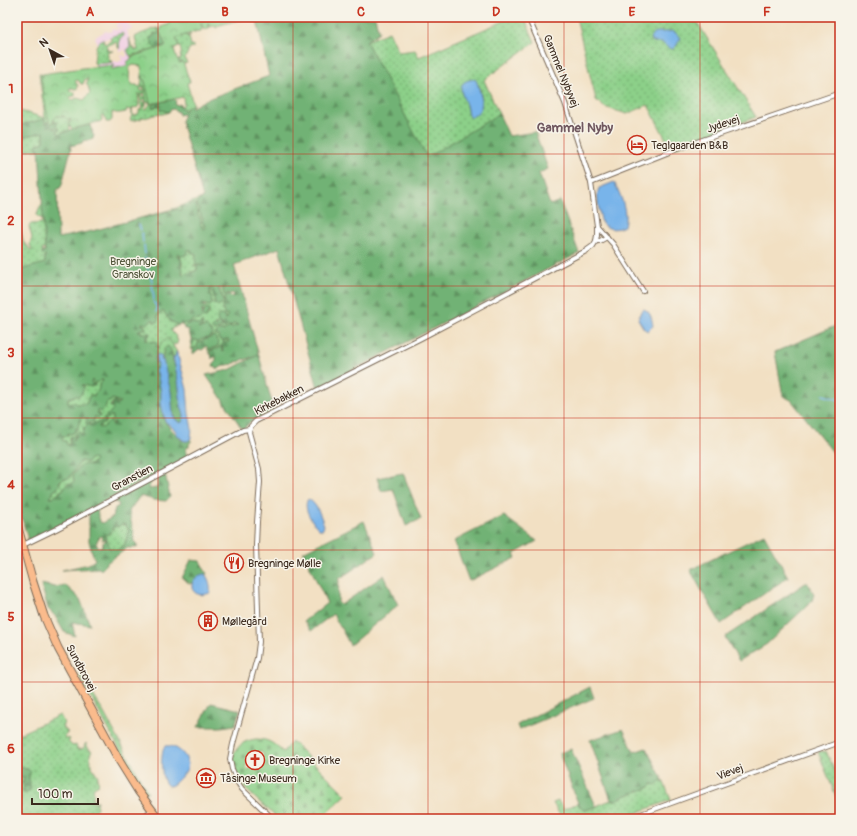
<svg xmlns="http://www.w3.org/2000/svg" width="857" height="836" font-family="Pangolin,sans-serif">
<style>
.built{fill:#f1d0e4}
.grass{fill:url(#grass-dots);stroke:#647d54;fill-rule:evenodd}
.forest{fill:url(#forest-firs);stroke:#566e4a;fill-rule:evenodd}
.wetland{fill:url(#wetland-marsh);stroke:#647d54}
.cemetery{fill:url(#cemetery-stones);stroke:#647d54;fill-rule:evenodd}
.park{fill:url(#park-crowns);stroke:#647d54;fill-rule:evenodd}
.water{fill:#78b4ea;stroke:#5a6f84}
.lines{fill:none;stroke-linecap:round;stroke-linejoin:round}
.stream{stroke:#78b4ea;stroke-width:1.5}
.minor-casing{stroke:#7b6a58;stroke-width:6}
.primary-casing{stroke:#7b6a58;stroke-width:9}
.minor{stroke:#fff;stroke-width:4}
.primary{stroke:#fabb8c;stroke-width:7}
.grid{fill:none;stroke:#c8321e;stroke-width:1;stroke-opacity:0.55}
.labels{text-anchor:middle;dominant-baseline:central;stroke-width:3;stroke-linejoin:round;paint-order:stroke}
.street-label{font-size:11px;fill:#3b2a1e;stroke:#f7f3e8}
.poi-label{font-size:11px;fill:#3b2a1e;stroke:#f7f3e8;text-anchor:start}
.park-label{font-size:11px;fill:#4f5439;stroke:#f7f3e8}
.quarter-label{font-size:13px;font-weight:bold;fill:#705860;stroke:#f7f3e8}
.neatline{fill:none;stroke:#c8321e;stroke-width:1.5}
.grid-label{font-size:13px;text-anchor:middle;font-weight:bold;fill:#c8321e}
</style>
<defs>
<pattern id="grass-dots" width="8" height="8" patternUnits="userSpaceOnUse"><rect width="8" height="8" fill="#8cd089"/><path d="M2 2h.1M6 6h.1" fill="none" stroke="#74a96f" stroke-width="1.8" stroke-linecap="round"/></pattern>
<pattern id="forest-firs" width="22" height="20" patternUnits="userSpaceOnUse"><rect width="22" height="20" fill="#71b275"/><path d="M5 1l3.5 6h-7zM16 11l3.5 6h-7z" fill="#5e915f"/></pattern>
<pattern id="wetland-marsh" width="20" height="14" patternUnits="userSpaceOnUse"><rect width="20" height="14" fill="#8cd089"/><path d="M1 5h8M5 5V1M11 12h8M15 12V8" fill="none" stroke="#74a96f"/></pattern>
<pattern id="cemetery-stones" width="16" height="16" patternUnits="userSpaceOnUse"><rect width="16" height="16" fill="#8cd089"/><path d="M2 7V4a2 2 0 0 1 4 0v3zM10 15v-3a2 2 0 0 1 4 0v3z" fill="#74a96f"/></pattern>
<pattern id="park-crowns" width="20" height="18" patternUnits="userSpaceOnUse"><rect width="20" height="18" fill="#8cd089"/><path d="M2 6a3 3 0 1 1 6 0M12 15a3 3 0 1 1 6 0" fill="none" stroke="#74a96f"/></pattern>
</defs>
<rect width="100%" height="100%" fill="#f7f3e8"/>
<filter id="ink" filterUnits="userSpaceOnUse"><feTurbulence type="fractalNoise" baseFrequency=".025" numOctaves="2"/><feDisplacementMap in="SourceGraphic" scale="8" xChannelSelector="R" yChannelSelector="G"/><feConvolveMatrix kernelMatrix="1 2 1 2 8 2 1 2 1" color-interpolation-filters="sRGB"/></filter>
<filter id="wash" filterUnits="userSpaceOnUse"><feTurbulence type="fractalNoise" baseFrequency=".012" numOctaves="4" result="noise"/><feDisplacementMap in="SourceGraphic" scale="16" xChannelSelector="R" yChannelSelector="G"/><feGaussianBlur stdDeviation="0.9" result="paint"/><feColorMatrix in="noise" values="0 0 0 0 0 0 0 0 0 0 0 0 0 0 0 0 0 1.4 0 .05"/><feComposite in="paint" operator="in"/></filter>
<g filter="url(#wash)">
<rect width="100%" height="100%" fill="#f2e0c3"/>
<!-- built -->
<polygon class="built" points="113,17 145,17 140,19 139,18 128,21 129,26 129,27 131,27 132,29 128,30 127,31 128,32 128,36 129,37 131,46 130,48 128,49 130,56 131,59 127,62 127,66 112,69 111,67 114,65 97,67 97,64 108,63 116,61 116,62 118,62 122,60 121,56 123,55 124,57 126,57 127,54 124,48 123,51 120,52 119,49 120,48 119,39 121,37 124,35 123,33 102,40 97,44 95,37 106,31 108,32 112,31 112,29 114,29 114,30 116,30 121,28 121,23 120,27 116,28 116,25 118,24 116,18 114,19"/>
<!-- grass -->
<g class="grass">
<path d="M513 17H524L535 42 484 80 499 114 427 158 366 41 389 32 399 52 415 50 419 57ZM479 85 482 100 468 115 466 106Z"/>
<polygon points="576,17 694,17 756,117 671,149 648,105 627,114 604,107 596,100"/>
<path d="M157 28 159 32 158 34 154 33V36L151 37 150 40 152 41 154 47 156 49 130 56 127 50 130 47 129 38 132 48 134 47 135 50H137L138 49 135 37C141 33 149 31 157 28Z"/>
<path d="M122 33 124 36C116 39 121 43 119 49L116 42 106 46 108 51H113L107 53 110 61H112L113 62 108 63 95 64 94 63C95 54 94 43 103 39L104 43 105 44 111 41V39L110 37Z"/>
<path d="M185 35 187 36 189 35H191L187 37H189L191 45H193L194 47 190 48 188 51V52L185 58 187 63 184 64 183 62 179 63V60L181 59 180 55C182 53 181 51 180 47H179L176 38Z"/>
<polygon points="39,74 41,74 49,121 47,122 46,124 45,122 45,119 17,126 17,110 45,118"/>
<path d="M142 75 146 85 150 102 151 104 153 105 152 107 157 105 159 106 161 110H164L169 112 163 114H158L157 113 155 115H153C149 117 146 118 142 117L141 119 136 120 135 119 134 121 132 120V121L130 120 132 115 131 112 132 109H133L132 112 134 116 139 113V110L142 108 144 104 146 103 145 104 147 105 145 107V108L144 109 146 110 150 104 149 102H146L144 87 143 85 141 86Z"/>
<polygon points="57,116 61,116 65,117 68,120 71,118 69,122 70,126 69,127 70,130 60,134 56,131 60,130 53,128 55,122 54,122 54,119"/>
<polygon points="44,132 44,142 37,144 40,150 33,150 33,149 17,153 17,138"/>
<path d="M202 198 203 199 198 202V207L200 209V212L201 214V217L203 219 204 226 205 227 204 230 202 228 203 227 200 224 201 222 197 214V209L183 206 181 208V211L173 210 171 213 168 211C165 211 161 213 160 215L144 218V217L176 208Z"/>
<polygon points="43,204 45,252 44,249 43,249 42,253 45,255 45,264 19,271 17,266 17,224 19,223 24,244 26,244 26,246 28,246 29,249 32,251 30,244 32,238 29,226 31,224 42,223 42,219 36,215 38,213 38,210 40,209 40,206"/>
<path d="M190 249 191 252 195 253 196 255 195 258 198 266 195 264 193 266 195 265 197 266V270C193 272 188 273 184 277 182 271 183 265 181 259L179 258H180V256H178L176 255 178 253 180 255 181 257 183 255V256C185 255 187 255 188 253L187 251Z"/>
<path d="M225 287 226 288 224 289 223 291 225 296 229 293C229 296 226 296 224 298L225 302 223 304 225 315 226 314 228 316 227 317 226 319H225L224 316 221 315V324L224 323 223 326 216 324 212 328 214 331 224 326H231L235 323 238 325 236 326H235C232 328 228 329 224 331L221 330V331H218L216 334 220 336 218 338 220 340 221 339 222 342 225 340H229L228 343 222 346 223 347 224 352H222V348L220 347 209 352 208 350 216 347 219 344 214 336C206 340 202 339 198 347L191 349 192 345 194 343 193 341 195 340 199 341 202 339 212 335 211 331H209L204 327 200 329 197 328 203 325 202 323 199 325C192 323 189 323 184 327L181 325 193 319C196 322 200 320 203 317L204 318 207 317V314H209V312L207 309H205L203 311H201L207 305 212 303 211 296 209 295 210 294V289L211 288 214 289 212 292 215 296 214 298 215 302 214 304H221L224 301 222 300V295H220L219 292 223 288Z"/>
<polygon points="163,311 171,322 174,322 175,324 177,324 178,326 175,326 175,328 173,327 171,331 176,336 176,339 178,340 177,344 173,345 163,341 160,346 157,347 155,341 150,343 148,340 145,340 145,339 148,338 149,334 142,333 141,333 141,332 139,331 138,330 140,330 145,327 144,325 142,325 142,323 144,323 145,324 152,320 157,322 158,321 158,315"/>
<path d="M92 380 94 381 103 380V381C98 389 99 394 89 397L86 404 79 405 73 402 70 404H68V398C74 397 81 392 84 387L82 386 81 385H88L92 387 91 383Z"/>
<polygon points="114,399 119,400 120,402 116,405 113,402 110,406 115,409 112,411 110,416 113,416 114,425 113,425 111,421 103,429 99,428 99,425 105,423 106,420 105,418 103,419 101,422 89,425 88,424 95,419 95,416 101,416 98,414 97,411 98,410 107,402"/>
<path d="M82 416 88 419C87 424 86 433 81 435L79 433H76C77 437 76 440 72 441L75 437 70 438 69 445H67L62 440 63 436 69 432 71 434C77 430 79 423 82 416Z"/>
<path d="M93 458 95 460 91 465C81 464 78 467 73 476L75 482 71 484 68 483 64 487 63 490 60 491 59 493 53 498 50 497 53 493 52 491 57 489C61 480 60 480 70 476L76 466 80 462Z"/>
<polygon points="122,524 126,525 129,531 124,546 117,551 110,549 105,535 115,526"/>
<polygon points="80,674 100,706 148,792 146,793 130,768 79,676"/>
<polygon points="60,715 64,723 62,727 67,731 66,733 68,732 64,737 65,739 69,738 70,740 68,741 72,746 73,745 74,746 76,745 77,747 76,749 78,748 78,750 79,750 84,748 85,744 86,743 87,747 89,748 89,750 91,750 92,751 90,754 91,765 98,776 97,780 99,782 98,783 99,784 98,785 97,785 93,788 94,792 93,793 94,795 93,795 93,798 93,797 94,799 93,799 93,803 95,802 96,801 98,801 96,802 97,808 94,811 96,813 94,816 96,819 85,819 85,818 83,819 81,818 78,819 17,819 17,806 20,805 20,799 18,799 18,797 17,797 17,777 25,777 25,782 22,783 24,786 23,793 27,793 31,789 28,781 30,772 28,769 25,769 21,767 18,769 17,768 17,735"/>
<polygon points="822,751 824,752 826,751 840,783 840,806 818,752"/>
<path d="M661 780H663L671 800 620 819H562L553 803 558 801 564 809 578 803C582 812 585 811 593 807L595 808 596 806 611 800H616L617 798C621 797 632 793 635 793L637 791H639L650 787 651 784 653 783 656 784Z"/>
</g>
<!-- forest -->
<g class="forest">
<path d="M266 17H375L379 32 366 41 427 157 499 114 509 136 535 132 548 169 539 173 550 205 560 201 579 253 318 388 279 248 234 265 274 410 251 421 243 430 206 375 229 370 256 356V355L252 358 250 357 249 359 248 358 246 360 244 359 239 362 237 361 236 363H234L232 365 230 364 229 365H226L223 366 217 370 216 369 217 368H215L213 365 216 360V357H214L212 359 211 354 209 353 210 351H212L215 349H217L220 347 222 348V351L224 352 222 349 223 347H221V345L223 343 227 342 228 343 229 340H225L222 342 221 340H219V339L218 338 220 336H217V335H215L218 331H221V330L224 331 225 329H227L230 327 232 328 235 326 238 325 237 324 235 325V323H234L231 326H228L224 328V327L222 328 218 329 214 331 212 328 216 324V327L218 324 223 326V324H221L218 322 217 317C219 314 221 315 224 316L225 319H226L227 316 228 315 226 314 224 315V313L223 312V308L222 307 223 304 225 302 224 298C228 296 228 295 233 297L234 294 232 293 229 295 228 293 225 296 223 290 226 287 218 289 220 290V294L221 295H222V300L224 301 221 304 218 306 216 304 214 305 215 302 214 300 215 299 214 298V296L212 293 213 289 211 288 210 289V294L209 295 211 296 212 304 211 305 208 306 206 305H203V306L205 307 201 311H203L202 315H203L205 309 206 308 209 309V312L207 314V317L204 318 203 317C200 320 196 322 193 319L191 322C186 323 182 324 178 325L177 324H175L173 322H171L163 311 158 315V318L159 319 157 322H154V320H152L147 324 142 323V325L145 326 146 329H141L138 331H141V333H150L149 334 150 335 145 339V340H148L150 342 155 341 157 344V347L160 346C158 349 156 352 156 355 153 367 159 380 161 391 162 401 161 410 164 419 168 428 177 434 182 441L183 440 187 441 190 439 191 440V442L189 444V446L186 449 187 452H185L187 454 189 457 46 532 30 540H28L17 500V468L19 467 17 432V380L18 377 17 374V266L20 269V270L45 263V255L42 254 43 252H45L39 148 37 149 36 145 44 142V132L17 138V126L45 119V122L46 124 47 122 49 121 53 123 54 122H57V125L53 128 56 129 57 127 59 128 60 129 57 131 58 133 60 134 62 132H66L72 129 89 125 91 126 90 127 92 129 91 131H93L92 133 94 135 93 139 88 141 84 140 82 143 70 146 71 149 62 184 61 187 57 190 58 238 92 231 144 217V218L151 216 153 217 154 215H160C163 211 168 211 171 213L172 211 177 209 181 211V208L183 206 187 207 190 204H194L197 205 196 207 197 208V211L199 212 197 214 200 218 201 222 200 224 203 227 202 228 204 229 205 227 202 221 203 219 201 216V214L199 212 200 209 198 207 197 202 203 198 181 121 184 114 179 115 178 112 173 109 170 110 169 112 164 111V110L163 111 162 110 160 111V108L157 105 156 107 152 108 151 107 153 105V104L174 99 176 101 175 104 178 105 180 104 184 111 186 108 193 104 191 108 205 100 269 76 257 20ZM189 250H192L191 251 192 253H195L196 255 195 258 196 260 195 261 197 265H200L197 266V270C196 270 195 272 193 272 188 274 189 271 184 276 184 275 183 274 182 273 182 270 184 270 181 265L182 264 181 262V258L179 259 180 257 176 255 178 253 180 254 181 257 183 255V256L187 254V251ZM92 380 95 383 99 382 101 380H103V381C102 382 101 383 100 384 98 388 100 391 95 393L94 396 92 395H90L86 404H80L79 405C75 403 74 401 69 404L68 403V398L76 396H79L82 393 84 387 82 386V385L92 387V386H95V384L91 383ZM113 399 117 401H119L120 402 116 405V401H114L111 407 114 409 112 410 108 415H106V416L108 419 110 416H113V418L112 420 114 422V425H113L110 421 103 428 101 427 100 428H99V425H102V424H104L106 419 105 418 103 419 101 422H98L97 424 94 422 91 425H89L88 424 94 420 95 416 98 418 101 416 98 414 97 411 98 410 100 412 105 408 107 402H110L111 400ZM82 416 85 419 87 418 88 419 86 422 87 426 86 427 83 428V429L85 430 83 432V434L81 435 80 432 76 433 77 437 72 441 76 436 74 435 73 437 72 436H71L69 445H67L66 441H63L62 439 63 436H68V433L71 434 76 431V428L78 429 79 427 78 426ZM93 458 95 460 93 463 91 464V465L86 464 84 465 83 464C80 467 74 472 73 476 73 478 74 480 74 482L71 484 69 483 64 487 63 490 61 491 58 494 53 498H50L53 493V491L57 489 60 484 59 482 62 479 69 478 80 462 82 461 84 462H88L90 459Z"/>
<polygon points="159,32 160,32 166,45 156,49 152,45 152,42 150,40 150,38 154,36 154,33 158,34"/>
<polygon points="190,323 195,323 195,324 199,325 201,323 203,324 202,326 198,328 200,329 202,327 203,328 206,326 209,329 209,331 212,332 212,334 213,335 210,336 208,338 202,339 199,341 195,340 193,341 194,343 192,345 191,342 193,339 191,339 190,336 190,334 188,333 190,329 188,330 187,329 184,329 184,327 186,325"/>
<polygon points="840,324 840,461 791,400 783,396 775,352"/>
<path d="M214 336 216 338V340C218 342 219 342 218 346L208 350 207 346 202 350 199 349 193 354V351L194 349H191L198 347 197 345 198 343H200C204 339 209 339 214 336Z"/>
<polygon points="167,346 169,346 172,352 173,362 176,369 176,371 178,380 181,405 184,415 183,421 181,423 176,420 173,415 171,392 162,359 164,349"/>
<path d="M165 473 170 497 166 501 154 500 140 496 129 511 133 531 134 541 138 546 130 549 129 547 105 564V566L101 570 99 568 62 570 89 564 95 560 91 549 89 541V512L97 508 98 516 100 520V522L102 523 113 517 115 508 119 506 117 502 115 503 113 499 153 479 150 484 149 489 157 488 159 477ZM122 524 126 525 129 531 124 546 117 550H115L113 548 110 549 107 540 103 542V545L101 547H99L97 545H96L97 541 100 536 102 537V540L106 539 105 535 109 534 115 526 118 527Z"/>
<polygon points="403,473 421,519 406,526 393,489 381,491 377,478"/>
<polygon points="504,516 537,541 514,554 516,558 469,581 454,541"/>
<polygon points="364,521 377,553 339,579 338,602 341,605 384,575 398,605 350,645 333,614 311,631 304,621 327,603 303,552"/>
<polygon points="764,534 788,577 721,624 690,570"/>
<polygon points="191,560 200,561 207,574 190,584 182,578"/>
<polygon points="807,582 814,594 812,601 767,644 739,661 725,637"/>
<polygon points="41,584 55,587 65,585 80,599 90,625 72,622 75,636 64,632 55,616 48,609"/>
<polygon points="590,687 594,698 519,730 517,725"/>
<polygon points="211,703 240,710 235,725 221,727 198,727"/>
<path d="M623 729 634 752 646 748 663 780H661L656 785 652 784 650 787 639 791H637L635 793C631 793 619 798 616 800H611L590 740Z"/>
<path d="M571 749 596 806 595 808 593 807C585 811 582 812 578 803L559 753Z"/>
<polygon points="21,767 24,768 25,769 28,769 31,772 29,774 29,781 30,782 30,787 31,789 28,791 28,792 27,793 23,792 24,786 22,783 22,782 25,782 23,780 25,777 21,778 17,777 17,768 18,769"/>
</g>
<!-- wetland -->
<path class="wetland" d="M166 338 169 339 177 352H176L175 357H173L172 352 169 347 167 346C162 350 163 354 163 360H161L160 355H157V359L156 361 158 365 156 369C156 367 155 365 155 362 154 354 160 343 166 338Z"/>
<!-- cemetery -->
<path class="cemetery" d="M256 739C269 739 273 743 283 752L292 741 346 795 320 819H279C268 809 256 800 246 789 238 779 227 760 237 749 242 742 248 740 256 739ZM254 750 257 753 260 751 264 755 261 758 264 761 257 769 254 766 249 770 245 766 249 762 245 759Z"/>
<!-- park -->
<path class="park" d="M168 17H170L171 19 174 20 177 19 179 23 186 17H251L217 26V28H216L215 26 210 27 208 23 209 28 204 30 201 23V24L202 29 201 31 194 32 176 38 179 47 174 48 177 60H179V63L183 62 190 82 187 83 193 104 186 108V110H184L182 106 184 104 183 97 151 104C147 95 147 83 142 75L141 66 133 65 129 68 130 81 133 85H137L139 87 142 85 144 86V88H140L141 91 145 90V93L141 94 142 97 145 96 146 99 142 100 143 102H147L146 103 144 104V106L142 107 139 93 138 94 139 104 138 107 129 110 127 109 126 112C121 113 117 114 112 112V120L110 122H106L104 114 101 116 102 121 72 129 71 127 69 125 71 119 68 120 64 116H57L54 119 53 123H51L49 121 47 113 41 77 42 74 82 68 114 65 115 66 111 67 112 69 127 66V62L131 59V57L166 46 158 28H159L160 30 162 29 161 27 170 24 169 20H170ZM85 79H88L87 84H86L88 86 90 93 84 100 76 98V99L71 100 70 97 75 96V92L69 91 70 88 76 89V90L77 89 78 86 75 81 78 80 81 84H83Z"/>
<!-- water -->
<g class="water">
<path d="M672 31 676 33 680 38 677 45 673 49 668 48C662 41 660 43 652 42L650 39C653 28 663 34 672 31Z"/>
<path d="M475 79C478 83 478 86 480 92 482 103 484 112 471 117L468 115C467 111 467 108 466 105 462 93 454 81 475 79Z"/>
<path d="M614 182C621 195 628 212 624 226 617 230 609 230 602 224 600 215 595 196 599 188Z"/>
<path d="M644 309C651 312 652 319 653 326L648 331 644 329 638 319 641 311Z"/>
<polygon points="177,352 187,389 189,413 192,429 191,438 188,441 184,441 178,436 175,430 165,421 161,404 161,392 157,372 156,372 158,365 156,361 157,355 159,354 160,355 161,357 162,357 161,360 163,360 171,392 173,415 176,420 181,423 183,421 184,415 181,406 178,380 173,357 175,357 176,353 175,353"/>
<path d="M308 499C317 503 321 517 324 525L323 529H319C312 522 302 508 308 499Z"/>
<path d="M203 574H205C209 579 211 586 210 593 190 601 185 579 203 574Z"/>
<path d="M165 746C176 744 191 757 187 769 185 773 180 778 177 781 175 783 172 786 169 786 160 785 160 752 165 746Z"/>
</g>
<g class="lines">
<!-- stream -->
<g class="stream">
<polyline points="139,225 141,230"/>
<polyline points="142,233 143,242"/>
<polyline points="144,245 145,254"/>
<polyline points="145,258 148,269"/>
<polyline points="149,271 152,281"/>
<polyline points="152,284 154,299 153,301 156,306"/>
<polyline points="156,307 157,310 156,312"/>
<polyline points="823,395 840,400"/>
</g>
</g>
</g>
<g filter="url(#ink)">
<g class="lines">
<!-- minor casing -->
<g class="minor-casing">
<g id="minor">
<polyline points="591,183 682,147 840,93"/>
<polyline points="597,226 613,244 643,291"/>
<polyline points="596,241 600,241 607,237"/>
<polyline points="23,545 56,529 243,430 249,429"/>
<polyline points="149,819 147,814 152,810"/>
<polyline points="273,819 242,789 238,783 232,769 230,759 233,744 257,658 259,642 256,545 257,522 260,482 259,469 249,432 251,426 256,421 421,338 567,261 586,251 593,246 596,241 597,235 597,226 591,183 565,103 528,17"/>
<polyline points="627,819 840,742"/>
</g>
</g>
<!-- primary casing -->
<g class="primary-casing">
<polyline id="primary" points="17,524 33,582 44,616 58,648 120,762 138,791 159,819"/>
</g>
<!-- minor -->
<use href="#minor" class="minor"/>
<!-- primary -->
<use href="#primary" class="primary"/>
</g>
</g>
<!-- grid -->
<path class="grid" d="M158 17V819M293 17V819M428 17V819M564 17V819M700 17V819M17 154H840M17 286H840M17 418H840M17 550H840M17 682H840"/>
<!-- icons -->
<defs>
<g id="hotel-ring" transform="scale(1)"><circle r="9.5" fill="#f7f3e8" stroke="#c8321e" stroke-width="1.5"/><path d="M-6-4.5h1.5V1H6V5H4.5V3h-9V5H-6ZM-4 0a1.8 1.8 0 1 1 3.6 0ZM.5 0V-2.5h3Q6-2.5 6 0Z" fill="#c8321e"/></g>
<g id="restaurant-ring" transform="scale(1)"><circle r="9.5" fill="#f7f3e8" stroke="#c8321e" stroke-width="1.5"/><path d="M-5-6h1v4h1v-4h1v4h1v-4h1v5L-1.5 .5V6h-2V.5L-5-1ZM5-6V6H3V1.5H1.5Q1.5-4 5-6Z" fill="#c8321e"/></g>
<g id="building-ring" transform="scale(1)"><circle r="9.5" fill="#f7f3e8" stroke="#c8321e" stroke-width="1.5"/><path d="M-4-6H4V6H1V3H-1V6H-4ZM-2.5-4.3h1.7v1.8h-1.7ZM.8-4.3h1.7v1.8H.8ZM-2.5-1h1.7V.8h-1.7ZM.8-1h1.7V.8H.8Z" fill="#c8321e"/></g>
<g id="church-ring" transform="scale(1)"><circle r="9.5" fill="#f7f3e8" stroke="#c8321e" stroke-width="1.5"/><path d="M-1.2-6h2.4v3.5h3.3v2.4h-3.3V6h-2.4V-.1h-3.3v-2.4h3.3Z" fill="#c8321e"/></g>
<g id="museum-ring" transform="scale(1)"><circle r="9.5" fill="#f7f3e8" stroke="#c8321e" stroke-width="1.5"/><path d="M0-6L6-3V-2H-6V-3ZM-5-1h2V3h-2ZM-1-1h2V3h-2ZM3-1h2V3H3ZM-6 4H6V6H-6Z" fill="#c8321e"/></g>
</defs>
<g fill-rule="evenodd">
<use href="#hotel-ring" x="637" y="145"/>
<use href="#restaurant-ring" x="234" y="563"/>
<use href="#building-ring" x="208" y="621"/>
<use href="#church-ring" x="255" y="760"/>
<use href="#museum-ring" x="206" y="778"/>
</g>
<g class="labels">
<!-- street labels -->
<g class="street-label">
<text transform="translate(561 71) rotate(68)">Gammel Nybyvej</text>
<text transform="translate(723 124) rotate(-19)">Jydevej</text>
<text transform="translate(279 400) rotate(-27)">Kirkebakken</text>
<text transform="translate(132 478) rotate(-28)">Granstien</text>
<text transform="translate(81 668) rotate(62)">Sundbrovej</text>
<text transform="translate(730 772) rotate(-20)">Vievej</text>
</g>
<!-- poi labels -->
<g class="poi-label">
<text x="651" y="145">Teglgaarden B&amp;B</text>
<text x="248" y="563">Bregninge Mølle</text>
<text x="222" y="621">Møllegård</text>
<text x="269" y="760">Bregninge Kirke</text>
<text x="220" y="778">Tåsinge Museum</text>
</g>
<!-- park labels -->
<g class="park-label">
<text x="133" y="261">Bregninge<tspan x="133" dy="13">Granskov</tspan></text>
</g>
<!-- quarter labels -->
<g class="quarter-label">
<text x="575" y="128">Gammel Nyby</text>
</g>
</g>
<!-- margin -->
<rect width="857" height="836" fill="none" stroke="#f7f3e8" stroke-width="44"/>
<!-- north arrow -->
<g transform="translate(50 50) rotate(320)" stroke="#f7f3e8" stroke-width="3" paint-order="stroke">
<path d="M0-3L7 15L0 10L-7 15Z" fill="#3b2a1e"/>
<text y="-6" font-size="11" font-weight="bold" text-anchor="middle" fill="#3b2a1e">N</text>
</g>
<!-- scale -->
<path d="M32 798v6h66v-6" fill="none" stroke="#3b2a1e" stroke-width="2"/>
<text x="38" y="798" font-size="12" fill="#3b2a1e" stroke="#f7f3e8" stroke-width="3" paint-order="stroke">100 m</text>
<rect x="22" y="22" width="813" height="792" class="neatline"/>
<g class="grid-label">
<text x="90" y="16">A</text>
<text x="225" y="16">B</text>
<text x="361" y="16">C</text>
<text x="496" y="16">D</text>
<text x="632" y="16">E</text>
<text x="767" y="16">F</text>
<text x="11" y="93">1</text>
<text x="11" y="225">2</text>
<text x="11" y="357">3</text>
<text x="11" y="489">4</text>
<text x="11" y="621">5</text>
<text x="11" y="753">6</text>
</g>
</svg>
